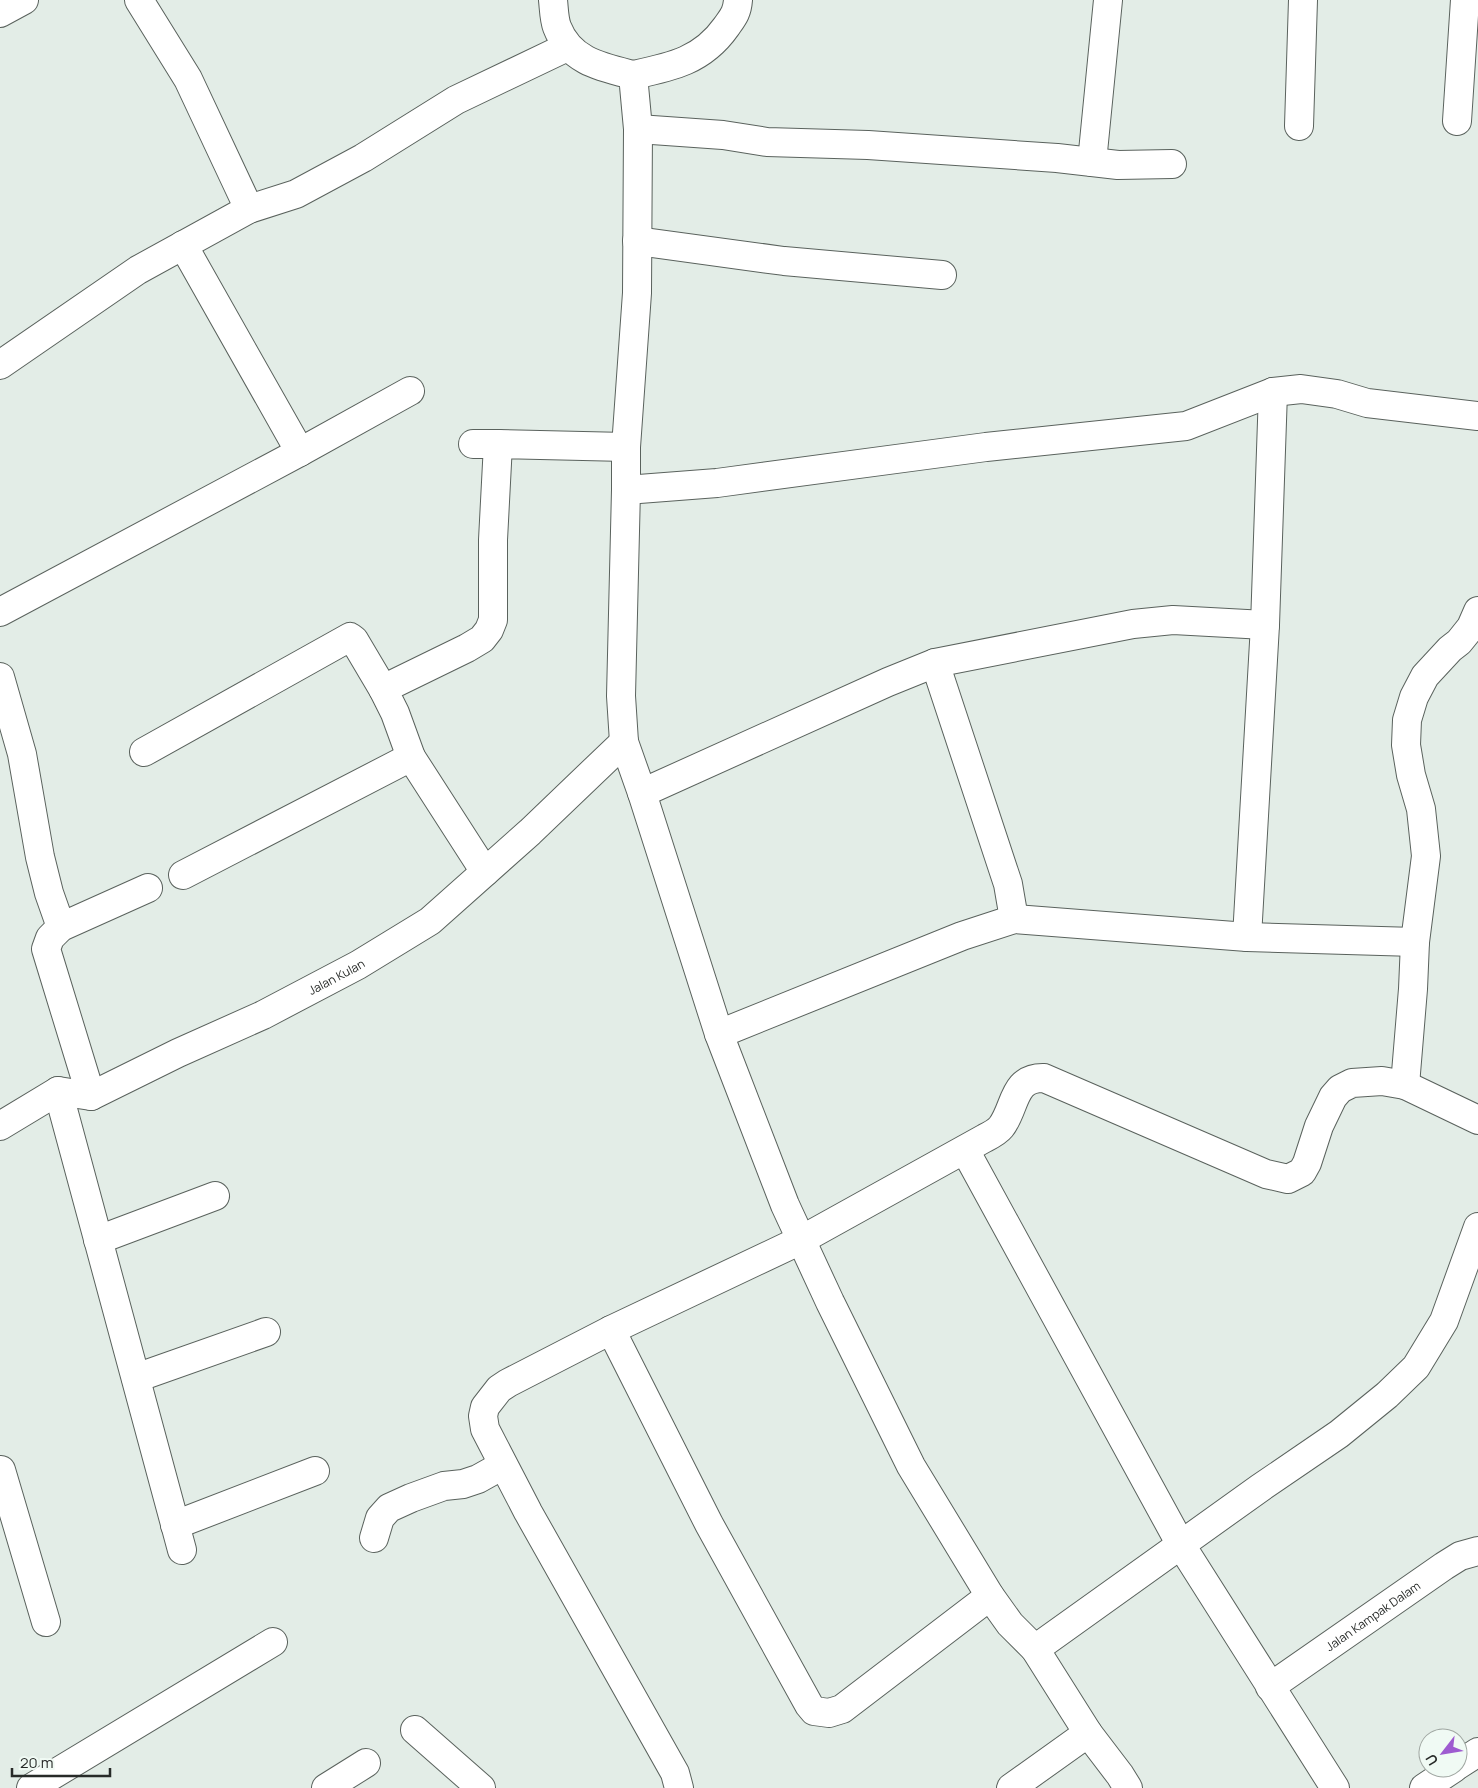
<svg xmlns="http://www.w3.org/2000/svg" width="1478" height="1788" font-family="Manrope,sans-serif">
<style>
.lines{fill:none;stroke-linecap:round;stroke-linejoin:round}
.street-casing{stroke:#5a625d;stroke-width:30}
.street{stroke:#fff;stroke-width:28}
.labels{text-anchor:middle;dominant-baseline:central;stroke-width:5;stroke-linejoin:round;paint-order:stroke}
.street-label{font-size:12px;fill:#272a28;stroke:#f0faf4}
</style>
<rect width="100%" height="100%" fill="#e3ede7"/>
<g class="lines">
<!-- street casing -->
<g class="street-casing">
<g id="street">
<polyline points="139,0 188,79 249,209"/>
<path d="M553 0C554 9 554 19 557 27 570 61 601 67 633 75L638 129 637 293 626 447V490L621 696 624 742 642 793 719 1034 785 1205 830 1302 911 1466 990 1596 1010 1624 1035 1649 1088 1733 1120 1775 1128 1788"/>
<polyline points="0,13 24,0"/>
<path d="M633 75C671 67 702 61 726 27 733 17 737 13 738 0"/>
<polyline points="1457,121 1465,0"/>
<polyline points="1299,126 1303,0"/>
<polyline points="638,129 723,135 767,142 868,145 1057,158 1118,165 1172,164"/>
<polyline points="1092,162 1108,0"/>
<polyline points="637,241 784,261 942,275"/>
<polyline points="183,245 300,452"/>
<polyline points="0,365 138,270 249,209 296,194 363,158 456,100 567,47"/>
<polyline points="473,444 498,444"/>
<polyline points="626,490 717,483 986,447 1186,426 1273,392 1301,389 1337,394 1367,403 1478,416"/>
<polyline points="0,612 300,452 410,391"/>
<polyline points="0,677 22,754 40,857 49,893 61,927"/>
<polyline points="144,752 350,637 354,640 383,689"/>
<polyline points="642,793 888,682 935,663 1133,624 1173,620 1265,625"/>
<polyline points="485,872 411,757 395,713 383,689 467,648 482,639 489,630 493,620 493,540 498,444 626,447"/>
<polyline points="183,875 411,757"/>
<polyline points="1014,919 1247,937 1415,942"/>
<polyline points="1247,937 1265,625 1273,392"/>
<polyline points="719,1034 962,936 1014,919 1008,884 935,663"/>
<polyline points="1405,1085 1413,989 1415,942 1426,856 1421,809 1411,775 1406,745 1407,720 1414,697 1425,676 1450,649 1459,642 1471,627 1478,611"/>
<polyline points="58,1091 182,1550"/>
<polyline points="91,1096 46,949 50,938 61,927 148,888"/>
<path id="s1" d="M0 1126 58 1091 91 1096 178 1053 263 1015 358 965 430 921 530 832 624 742"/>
<polyline points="965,1150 1181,1545 1335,1788"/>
<polyline points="98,1240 215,1196"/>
<polyline points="611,1330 709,1524 809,1705 814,1711 829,1713 842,1709 990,1596"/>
<polyline points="136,1378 266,1332"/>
<polyline points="1,1470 46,1622"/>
<polyline points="175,1525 315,1471"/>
<polyline points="374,1538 380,1518 389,1508 411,1498 444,1486 463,1484 478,1479 503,1465"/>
<polyline points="1035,1649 1260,1488 1339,1434 1387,1395 1416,1367 1444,1321 1478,1227"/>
<path id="s2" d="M1270 1687 1444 1566 1460 1556 1478 1551"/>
<polyline points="415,1730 481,1788"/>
<polyline points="1458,1765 1478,1752"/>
<polyline points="31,1788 273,1642"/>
<polyline points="326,1788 366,1763"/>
<path d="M679 1788 675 1773 528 1512 485 1429 483 1416 485 1407 499 1389 508 1383 611 1330 801 1240 985 1138C991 1135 997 1132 1001 1127 1016 1108 1012 1077 1044 1078L1266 1174 1288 1179 1302 1172 1307 1163 1319 1126 1333 1097 1340 1089 1352 1083 1382 1081 1405 1085 1478 1120"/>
<polyline points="1011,1788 1088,1733"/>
<polyline points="1424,1788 1454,1768"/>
</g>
</g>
<!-- street -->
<use href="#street" class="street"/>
</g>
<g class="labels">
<!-- street labels -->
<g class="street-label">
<text stroke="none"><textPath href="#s1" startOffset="374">Jalan Kulan</textPath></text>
<text stroke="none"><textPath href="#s2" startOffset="125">Jalan Kampak Dalam</textPath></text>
</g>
</g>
<!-- north arrow -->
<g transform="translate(1443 1753) rotate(239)"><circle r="24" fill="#f0faf4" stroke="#a0a7a2"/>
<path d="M0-4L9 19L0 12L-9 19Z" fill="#9e5bd0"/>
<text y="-8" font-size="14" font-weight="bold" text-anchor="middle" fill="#272a28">U</text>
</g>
<!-- scale -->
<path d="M12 1768v8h98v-8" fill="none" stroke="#272a28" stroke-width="2.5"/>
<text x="20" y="1768" font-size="15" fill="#272a28" stroke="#f0faf4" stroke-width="4" paint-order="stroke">20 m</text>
</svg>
